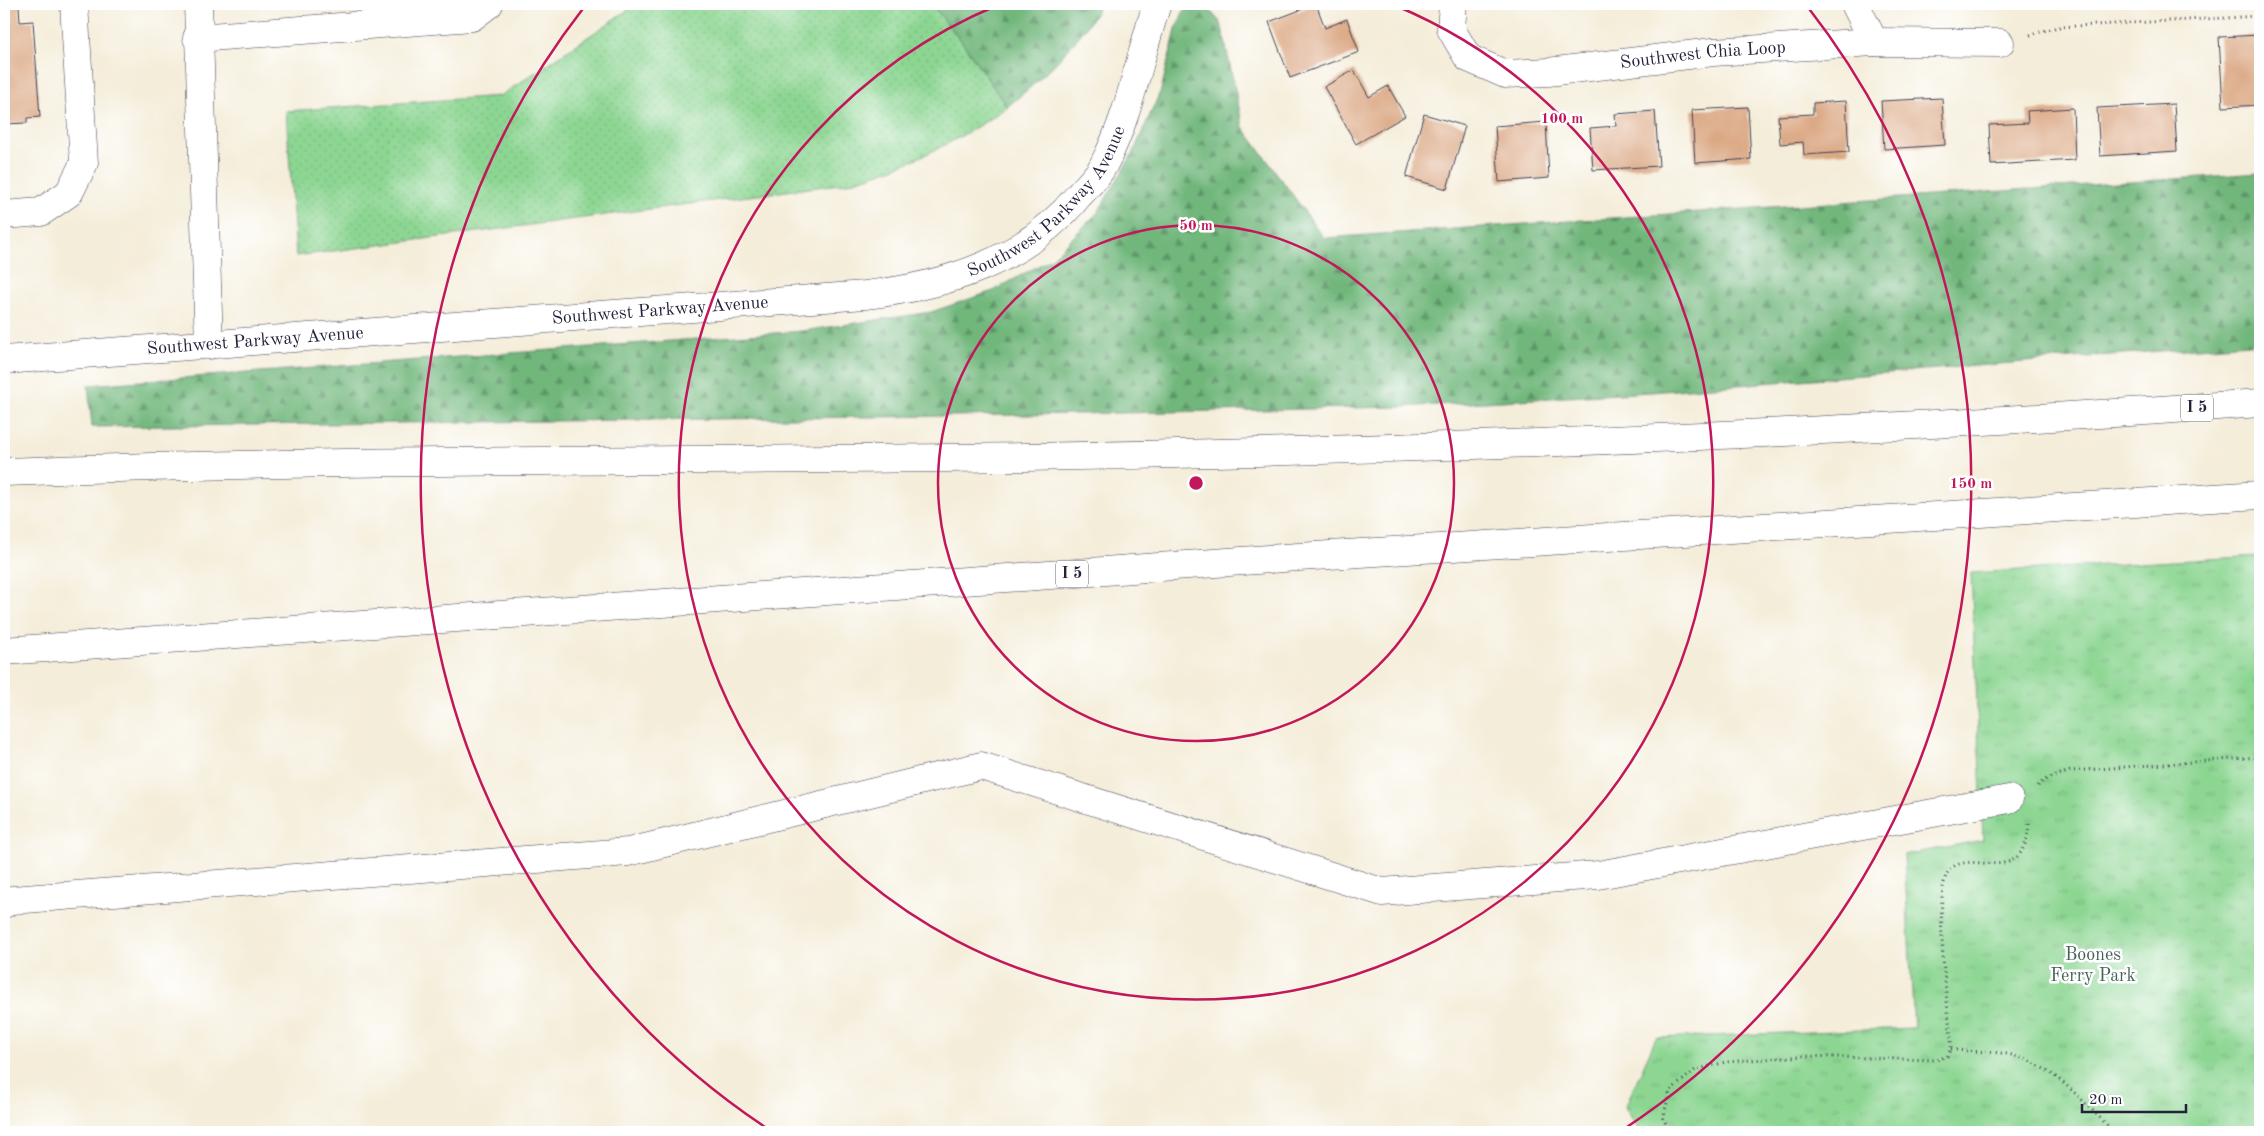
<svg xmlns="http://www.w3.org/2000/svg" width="2264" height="1136" font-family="'Old Standard TT',serif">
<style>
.grass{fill:url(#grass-dots);stroke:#577c66}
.forest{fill:url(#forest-firs);stroke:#4a6c5c}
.park{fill:url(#park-tufts);stroke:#577c66}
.building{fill:#dba884}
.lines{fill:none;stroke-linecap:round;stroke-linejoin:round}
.minor-casing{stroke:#424053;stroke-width:29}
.highway-casing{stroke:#424053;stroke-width:29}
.path{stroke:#424053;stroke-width:3;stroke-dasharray:1 4;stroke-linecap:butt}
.minor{stroke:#fff;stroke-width:28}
.highway{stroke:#fff;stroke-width:28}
.ring{fill:none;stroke:#c2185b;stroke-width:2.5}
.labels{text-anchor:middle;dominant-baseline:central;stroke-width:5;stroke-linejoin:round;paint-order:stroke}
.shield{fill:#fff;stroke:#646476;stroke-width:1}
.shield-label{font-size:16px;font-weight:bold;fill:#22223b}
.street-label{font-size:18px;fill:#22223b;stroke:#fff}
.park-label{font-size:18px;fill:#476159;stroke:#fff}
.centre{fill:#c2185b;stroke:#fff;stroke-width:2.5}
.ring-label{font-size:15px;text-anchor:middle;font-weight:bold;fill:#c2185b;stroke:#fff;stroke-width:5;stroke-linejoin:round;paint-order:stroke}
</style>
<defs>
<pattern id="grass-dots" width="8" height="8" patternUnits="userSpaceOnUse" patternTransform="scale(1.25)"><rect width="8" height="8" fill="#8cd692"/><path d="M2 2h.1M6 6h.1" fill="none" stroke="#78b77f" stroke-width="1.8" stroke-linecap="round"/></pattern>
<pattern id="forest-firs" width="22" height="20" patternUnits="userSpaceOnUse" patternTransform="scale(1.25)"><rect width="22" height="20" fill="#71b77c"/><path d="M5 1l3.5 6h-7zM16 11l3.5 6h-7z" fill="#5c9467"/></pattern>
<pattern id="park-tufts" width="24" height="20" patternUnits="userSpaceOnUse" patternTransform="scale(1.25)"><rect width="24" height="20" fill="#8cd692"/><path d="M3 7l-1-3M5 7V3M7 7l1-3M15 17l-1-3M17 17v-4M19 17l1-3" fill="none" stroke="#78b77f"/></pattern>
</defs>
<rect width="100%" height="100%" fill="#fff"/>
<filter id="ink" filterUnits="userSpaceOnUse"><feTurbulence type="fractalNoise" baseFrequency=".02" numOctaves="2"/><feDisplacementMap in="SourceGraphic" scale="10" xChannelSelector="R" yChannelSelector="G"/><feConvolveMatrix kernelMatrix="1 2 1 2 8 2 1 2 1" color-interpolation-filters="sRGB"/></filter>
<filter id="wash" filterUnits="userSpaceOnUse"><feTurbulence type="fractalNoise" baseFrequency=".0096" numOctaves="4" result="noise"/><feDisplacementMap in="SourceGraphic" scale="20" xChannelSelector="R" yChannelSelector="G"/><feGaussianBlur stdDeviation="1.12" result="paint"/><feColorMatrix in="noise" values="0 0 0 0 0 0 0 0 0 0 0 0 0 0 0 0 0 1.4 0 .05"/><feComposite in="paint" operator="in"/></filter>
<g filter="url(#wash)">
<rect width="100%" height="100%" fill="#f4edd9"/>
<!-- grass -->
<path class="grass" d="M637 4H931L960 39 1007 107C957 142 906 167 847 183L296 256 286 111 500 96Z"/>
<!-- forest -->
<g class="forest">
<path d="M931 4H1101C1078 44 1043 78 1007 107L960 39Z"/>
<polygon points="1187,4 1204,4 1221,23 1243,127 1324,238 2260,173 2260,343 1651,392 1402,407 1027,415 92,427 88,385 802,331 931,312 993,291 1052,258 1098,212 1134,151 1161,90 1177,26"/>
</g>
<!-- park -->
<polygon class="park" points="2260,556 2260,1132 1640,1132 1625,1107 1656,1038 1914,1028 1904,855 1983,840 1971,573"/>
<g id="blocks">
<!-- building -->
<g class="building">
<polygon points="1316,4 1325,28 1347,19 1359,52 1290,78 1269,22"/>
<polygon points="19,6 20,22 33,21 40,117 27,118 27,123 4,124 4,7"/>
<polygon points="2260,35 2260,105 2223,107 2219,37"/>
<polygon points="1354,70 1369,97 1388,86 1405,116 1356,144 1324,87"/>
<polygon points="1942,98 1945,145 1884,149 1881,101"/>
<polygon points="1846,101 1849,152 1804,155 1803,142 1780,144 1778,116 1813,114 1813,103"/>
<polygon points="2174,104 2177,151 2100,156 2097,108"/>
<polygon points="1748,107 1751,159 1695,163 1692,110"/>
<polygon points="2073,108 2075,160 1991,165 1989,125 2028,123 2027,111"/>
<polygon points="1655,111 1659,166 1593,170 1590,128 1616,126 1615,114"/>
<polygon points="1424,114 1465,126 1447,189 1406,177"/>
<polygon points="1546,122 1549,178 1499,182 1495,126"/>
</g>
</g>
</g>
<g filter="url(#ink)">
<use href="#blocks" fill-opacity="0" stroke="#424053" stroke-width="1"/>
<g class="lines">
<!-- minor casing -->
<g class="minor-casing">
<g id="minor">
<polyline points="198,4 209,345"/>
<path id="s1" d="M1453 4 1451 29 1468 58 1505 74 1548 72 1713 52 1874 42 2000 43"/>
<polyline points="1855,4 1874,42"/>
<polyline points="197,38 472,17 489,4"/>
<polyline points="4,215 41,212 69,193 84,163 74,4"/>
<path id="s2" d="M4 360 865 295C946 286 1026 261 1079 195 1087 186 1098 176 1103 166 1130 114 1139 59 1157 4"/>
<polyline points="4,904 12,900 628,852 981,766 1382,892 1598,875 2009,799"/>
</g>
</g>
<!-- highway casing -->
<g class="highway-casing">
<g id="highway">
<path d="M4 472C344 458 684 462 1025 457 1437 450 1849 433 2260 403"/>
<polyline points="4,651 1283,558 2260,495"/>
</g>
</g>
<!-- path -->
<g class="path">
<polyline points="2030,35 2058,27 2260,16"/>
<polyline points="2038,786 2044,780 2070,771 2260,757"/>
<path d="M1951 1049C1968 1052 1984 1051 2000 1053 2048 1058 2082 1101 2114 1132"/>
<path d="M1670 1132 1663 1118 1670 1091 1695 1070 1726 1062 1803 1056 1937 1060 1947 1056 1951 1049V1039C1948 1010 1933 892 1948 872 1968 844 2024 894 2029 823"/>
</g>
<!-- minor -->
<use href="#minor" class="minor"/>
<!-- highway -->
<use href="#highway" class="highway"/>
</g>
</g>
<!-- distance rings -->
<g class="ring">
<circle cx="1196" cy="483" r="258"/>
<path d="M1394 5A517 517 0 1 1 998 5"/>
<path d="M768 1129A775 775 0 0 1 585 6M1807 6A775 775 0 0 1 1624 1129"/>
</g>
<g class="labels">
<!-- shield labels -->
<g class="shield">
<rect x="2181" y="394.5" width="32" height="27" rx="4"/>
<rect x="1056" y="560.5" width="32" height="27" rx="4"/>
</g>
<g class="shield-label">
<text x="2197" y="408">I 5</text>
<text x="1072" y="574">I 5</text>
</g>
<!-- street labels -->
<g class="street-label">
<text stroke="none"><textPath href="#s1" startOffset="298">Southwest Chia Loop</textPath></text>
<text stroke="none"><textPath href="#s2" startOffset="1078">Southwest Parkway Avenue</textPath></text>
<text stroke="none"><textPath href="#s2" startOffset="658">Southwest Parkway Avenue</textPath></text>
<text stroke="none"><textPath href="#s2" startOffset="252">Southwest Parkway Avenue</textPath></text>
</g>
<!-- park labels -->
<g class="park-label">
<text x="2093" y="955">Boones<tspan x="2093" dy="21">Ferry Park</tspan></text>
</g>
</g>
<circle cx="1196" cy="483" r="8" class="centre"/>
<g class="ring-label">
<text x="1562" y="123">100 m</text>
<text x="1196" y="230">50 m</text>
<text x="1971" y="488">150 m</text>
</g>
<!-- margin -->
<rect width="2264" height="1136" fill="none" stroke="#fff" stroke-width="20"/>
<!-- scale -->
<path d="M2082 1104v8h104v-8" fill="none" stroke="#22223b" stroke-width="2.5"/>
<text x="2089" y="1104" font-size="15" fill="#22223b" stroke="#ffffff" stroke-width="4" paint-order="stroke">20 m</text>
</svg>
